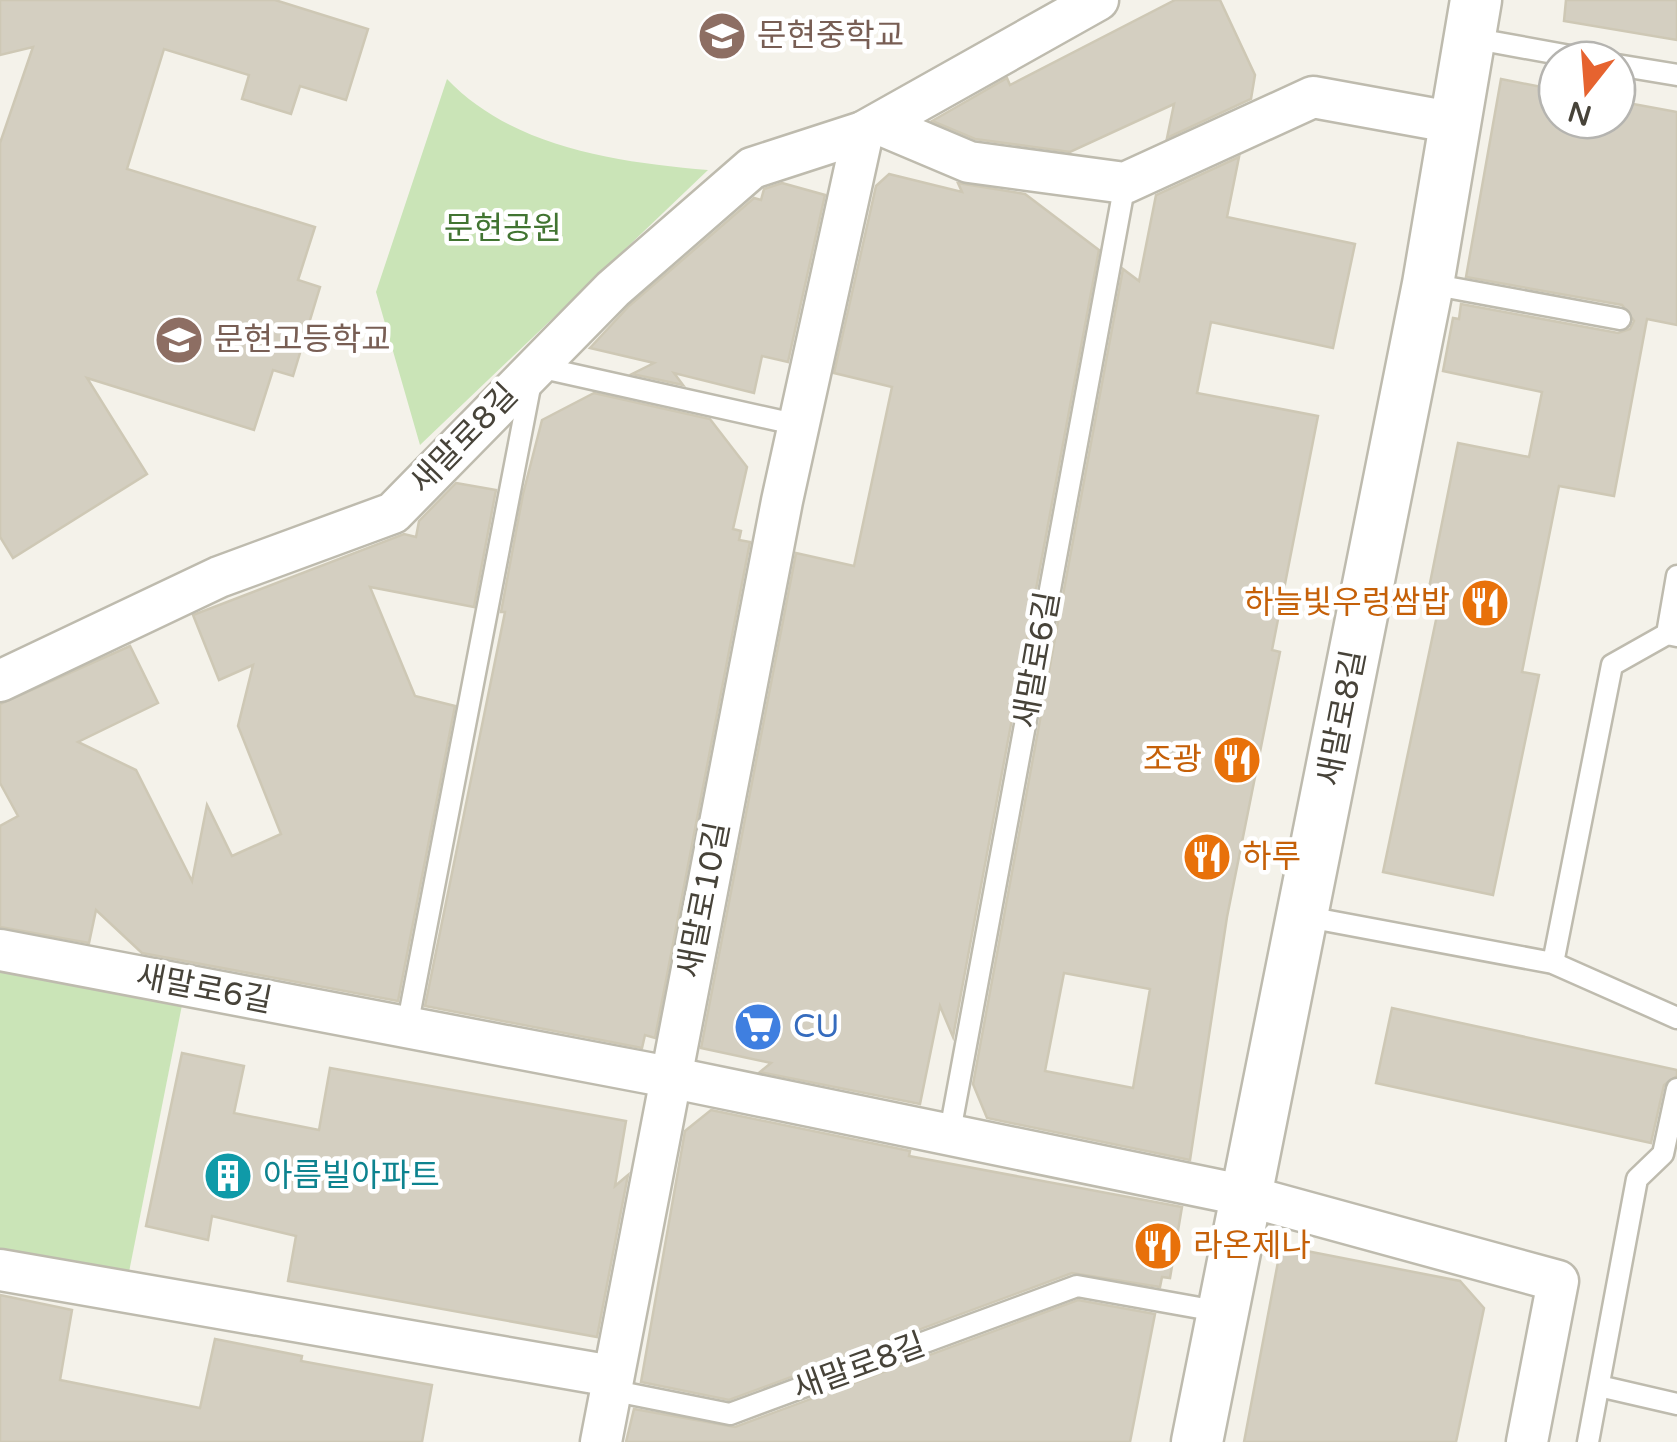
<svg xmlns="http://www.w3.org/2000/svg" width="1677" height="1442" font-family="'Varela Round','Noto Sans KR',sans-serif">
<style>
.green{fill:#cae4b7}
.building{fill:#d4cfc1;stroke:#cec8b5;stroke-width:2.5;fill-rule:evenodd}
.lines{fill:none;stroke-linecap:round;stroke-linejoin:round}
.service-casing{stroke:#bebbae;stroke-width:25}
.minor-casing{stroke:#bebbae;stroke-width:45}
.tertiary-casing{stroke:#bebbae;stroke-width:55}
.service{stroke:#fff;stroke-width:20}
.minor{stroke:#fff;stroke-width:40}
.tertiary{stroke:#fff;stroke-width:50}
.labels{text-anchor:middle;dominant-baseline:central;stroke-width:9;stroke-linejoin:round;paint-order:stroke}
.education-label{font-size:32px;fill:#785e54;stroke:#fff;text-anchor:start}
.park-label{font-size:32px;fill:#417431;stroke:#fff}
.street-label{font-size:32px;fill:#474339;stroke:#fff}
.food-label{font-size:32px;fill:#c56008;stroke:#fff;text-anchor:end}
.shop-label{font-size:32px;fill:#366cbe;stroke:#fff;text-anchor:start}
.culture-label{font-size:32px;fill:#0d838f;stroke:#fff;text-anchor:start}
</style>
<rect width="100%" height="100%" fill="#f4f2ea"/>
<!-- green -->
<g class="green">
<path d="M447 79C513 148 617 162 708 170L420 445 376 292Z"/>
<polygon points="0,965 183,1000 129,1272 0,1250"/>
</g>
<!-- building -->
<g class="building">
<polygon points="0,0 275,0 368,29 346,100 300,86 291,114 242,99 249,75 164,49 127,169 315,227 298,280 320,287 293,376 273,370 254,430 87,378 147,474 13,558 0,537 0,143 33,47 0,55"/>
<polygon points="1175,0 1220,0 1255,75 1251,99 1167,138 1174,104 1070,152 975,139 932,121 1007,78 1010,85"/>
<polygon points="1566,0 1677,0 1677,40 1564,21"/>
<polygon points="1501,79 1557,90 1557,120 1617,120 1617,101 1677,112 1677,325 1647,319 1614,496 1559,486 1522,672 1539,675 1493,895 1383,872 1440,601 1427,598 1458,443 1529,457 1542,392 1443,371 1453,318 1459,319 1461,304 1618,333 1630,329 1634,321 1622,305 1466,277"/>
<path d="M1239 157 1227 217 1355 244 1333 348 1211 322 1197 393 1318 416 1272 650 1280 652 1227 917 1190 1160 987 1118 973 1084 1123 269 1139 281 1156 195ZM1064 973 1150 989 1133 1088 1045 1071Z"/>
<polygon points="889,174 962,192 958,183 1025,194 1099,250 953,1037 940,1006 920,1104 760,1072 771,1063 701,1048 796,553 854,566 892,387 834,373 876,186"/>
<polygon points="782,183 825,195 788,362 762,356 754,393 674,373 683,385 632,374 654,363 590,348 629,306 754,198 761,200 764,189"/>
<polygon points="594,393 710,419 747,467 733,529 741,531 739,540 750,542 655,1038 645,1035 642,1048 425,1006 505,612 501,612 523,494 542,420"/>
<polygon points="456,483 496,490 474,607 370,587 415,696 455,706 398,1001 142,953 96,910 89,943 0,927 0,826 18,816 0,783 0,704 130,646 158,703 78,742 136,770 192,881 207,805 232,856 281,834 238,726 253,665 219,680 193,615 404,534 416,537 419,521"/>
<polygon points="1392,1008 1677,1070 1677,1076 1664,1085 1651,1143 1376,1083"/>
<polygon points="182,1053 244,1066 234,1113 319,1130 330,1068 626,1121 615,1186 628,1175 597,1337 288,1281 296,1236 212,1216 208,1240 146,1226"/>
<polygon points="711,1110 910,1151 909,1156 1182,1207 1170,1278 1162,1277 1160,1287 1072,1273 729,1400 641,1382 685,1131"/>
<polygon points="1281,1246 1460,1281 1484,1308 1456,1442 1244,1442"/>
<polygon points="0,1295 72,1310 60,1380 200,1408 215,1339 302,1356 301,1361 432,1385 422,1442 0,1442"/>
<polygon points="1078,1300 1155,1314 1130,1442 626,1442 634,1409 735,1427"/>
</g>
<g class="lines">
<!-- service casing -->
<g class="service-casing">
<g id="service">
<polyline points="1471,38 1592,60"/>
<polyline points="1617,65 1677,75"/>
<polyline points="1430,284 1620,319"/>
<polyline points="1667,634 1677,576"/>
<polyline points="1302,916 1553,963 1677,1018"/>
<polyline points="1553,963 1612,665 1667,634 1677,636"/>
<polyline points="407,1027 534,366 799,425"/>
<polyline points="949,1137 1125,183"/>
<polyline points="1599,1386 1677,1404"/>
<polyline points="610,1390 730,1414 1077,1286 1222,1312"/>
<polyline points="1588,1442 1637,1179 1663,1154 1677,1089"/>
</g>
</g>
<!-- minor casing -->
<g class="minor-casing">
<g id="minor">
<polyline points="879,124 969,162 1125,183 1313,97 1456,123"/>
<polyline points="0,681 219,577 393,513 613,289 752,168 863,132 1098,0"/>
<polyline points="0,950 669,1077 1247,1196 1558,1281 1527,1442"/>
<polyline points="0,1270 612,1376"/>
<polyline points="601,1442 782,501 863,132"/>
</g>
</g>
<!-- tertiary casing -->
<g class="tertiary-casing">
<polyline id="tertiary" points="1197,1442 1428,284 1476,0"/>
</g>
<!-- service -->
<use href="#service" class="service"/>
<!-- minor -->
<use href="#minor" class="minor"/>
<!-- tertiary -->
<use href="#tertiary" class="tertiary"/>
</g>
<!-- icons -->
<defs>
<g id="school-disc" transform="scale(2.5)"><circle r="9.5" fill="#8d6e63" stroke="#fff"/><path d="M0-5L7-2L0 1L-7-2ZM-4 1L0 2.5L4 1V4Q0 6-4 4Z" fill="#fff"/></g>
<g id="restaurant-disc" transform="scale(2.5)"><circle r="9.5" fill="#e8710a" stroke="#fff"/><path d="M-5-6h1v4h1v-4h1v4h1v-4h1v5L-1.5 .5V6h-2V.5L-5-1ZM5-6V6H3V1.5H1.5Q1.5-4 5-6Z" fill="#fff"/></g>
<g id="supermarket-disc" transform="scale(2.5)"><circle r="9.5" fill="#3f7fe0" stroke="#fff"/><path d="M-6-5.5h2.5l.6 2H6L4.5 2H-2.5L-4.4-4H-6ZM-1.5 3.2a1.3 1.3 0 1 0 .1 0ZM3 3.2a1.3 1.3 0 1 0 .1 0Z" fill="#fff"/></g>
<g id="building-disc" transform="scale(2.5)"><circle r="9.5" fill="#0f9aa8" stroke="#fff"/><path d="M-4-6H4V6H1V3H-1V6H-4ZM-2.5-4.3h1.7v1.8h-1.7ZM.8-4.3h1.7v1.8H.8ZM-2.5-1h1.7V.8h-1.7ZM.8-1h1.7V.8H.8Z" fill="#fff"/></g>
</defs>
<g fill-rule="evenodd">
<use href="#school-disc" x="722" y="36"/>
<use href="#school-disc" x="179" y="340"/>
<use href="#restaurant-disc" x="1485" y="603"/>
<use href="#restaurant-disc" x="1237" y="760"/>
<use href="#restaurant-disc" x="1207" y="857"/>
<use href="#supermarket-disc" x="758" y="1027"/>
<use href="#building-disc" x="228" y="1176"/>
<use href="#restaurant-disc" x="1158" y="1246"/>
</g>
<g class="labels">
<!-- education labels -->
<g class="education-label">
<text x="757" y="36">문현중학교</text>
<text x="214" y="340">문현고등학교</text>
</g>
<!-- park labels -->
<g class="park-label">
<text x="503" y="229">문현공원</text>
</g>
<!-- street labels -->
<g class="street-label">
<text transform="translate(464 439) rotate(-46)">새말로8길</text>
<text transform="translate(1037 660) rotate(-80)">새말로6길</text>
<text transform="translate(1342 718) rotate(-79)">새말로8길</text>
<text transform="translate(704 900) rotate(-79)">새말로10길</text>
<text transform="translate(204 989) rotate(11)">새말로6길</text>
<text transform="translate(859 1367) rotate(-20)">새말로8길</text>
</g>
<!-- food labels -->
<g class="food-label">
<text x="1450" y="603">하늘빛우렁쌈밥</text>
<text x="1202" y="760">조광</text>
<text x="1242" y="857" text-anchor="start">하루</text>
<text x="1193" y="1246" text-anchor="start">라온제나</text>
</g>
<!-- shop labels -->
<g class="shop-label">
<text x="793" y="1027">CU</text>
</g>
<!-- culture labels -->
<g class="culture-label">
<text x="263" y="1176">아름빌아파트</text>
</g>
</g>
<!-- north arrow -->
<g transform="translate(1587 90) rotate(197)"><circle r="48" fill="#ffffff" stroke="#b5b4b0" stroke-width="2.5"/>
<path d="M0-8L18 38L0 25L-18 38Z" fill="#e6632f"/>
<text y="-15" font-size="28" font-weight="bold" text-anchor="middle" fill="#474339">N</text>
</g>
</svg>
